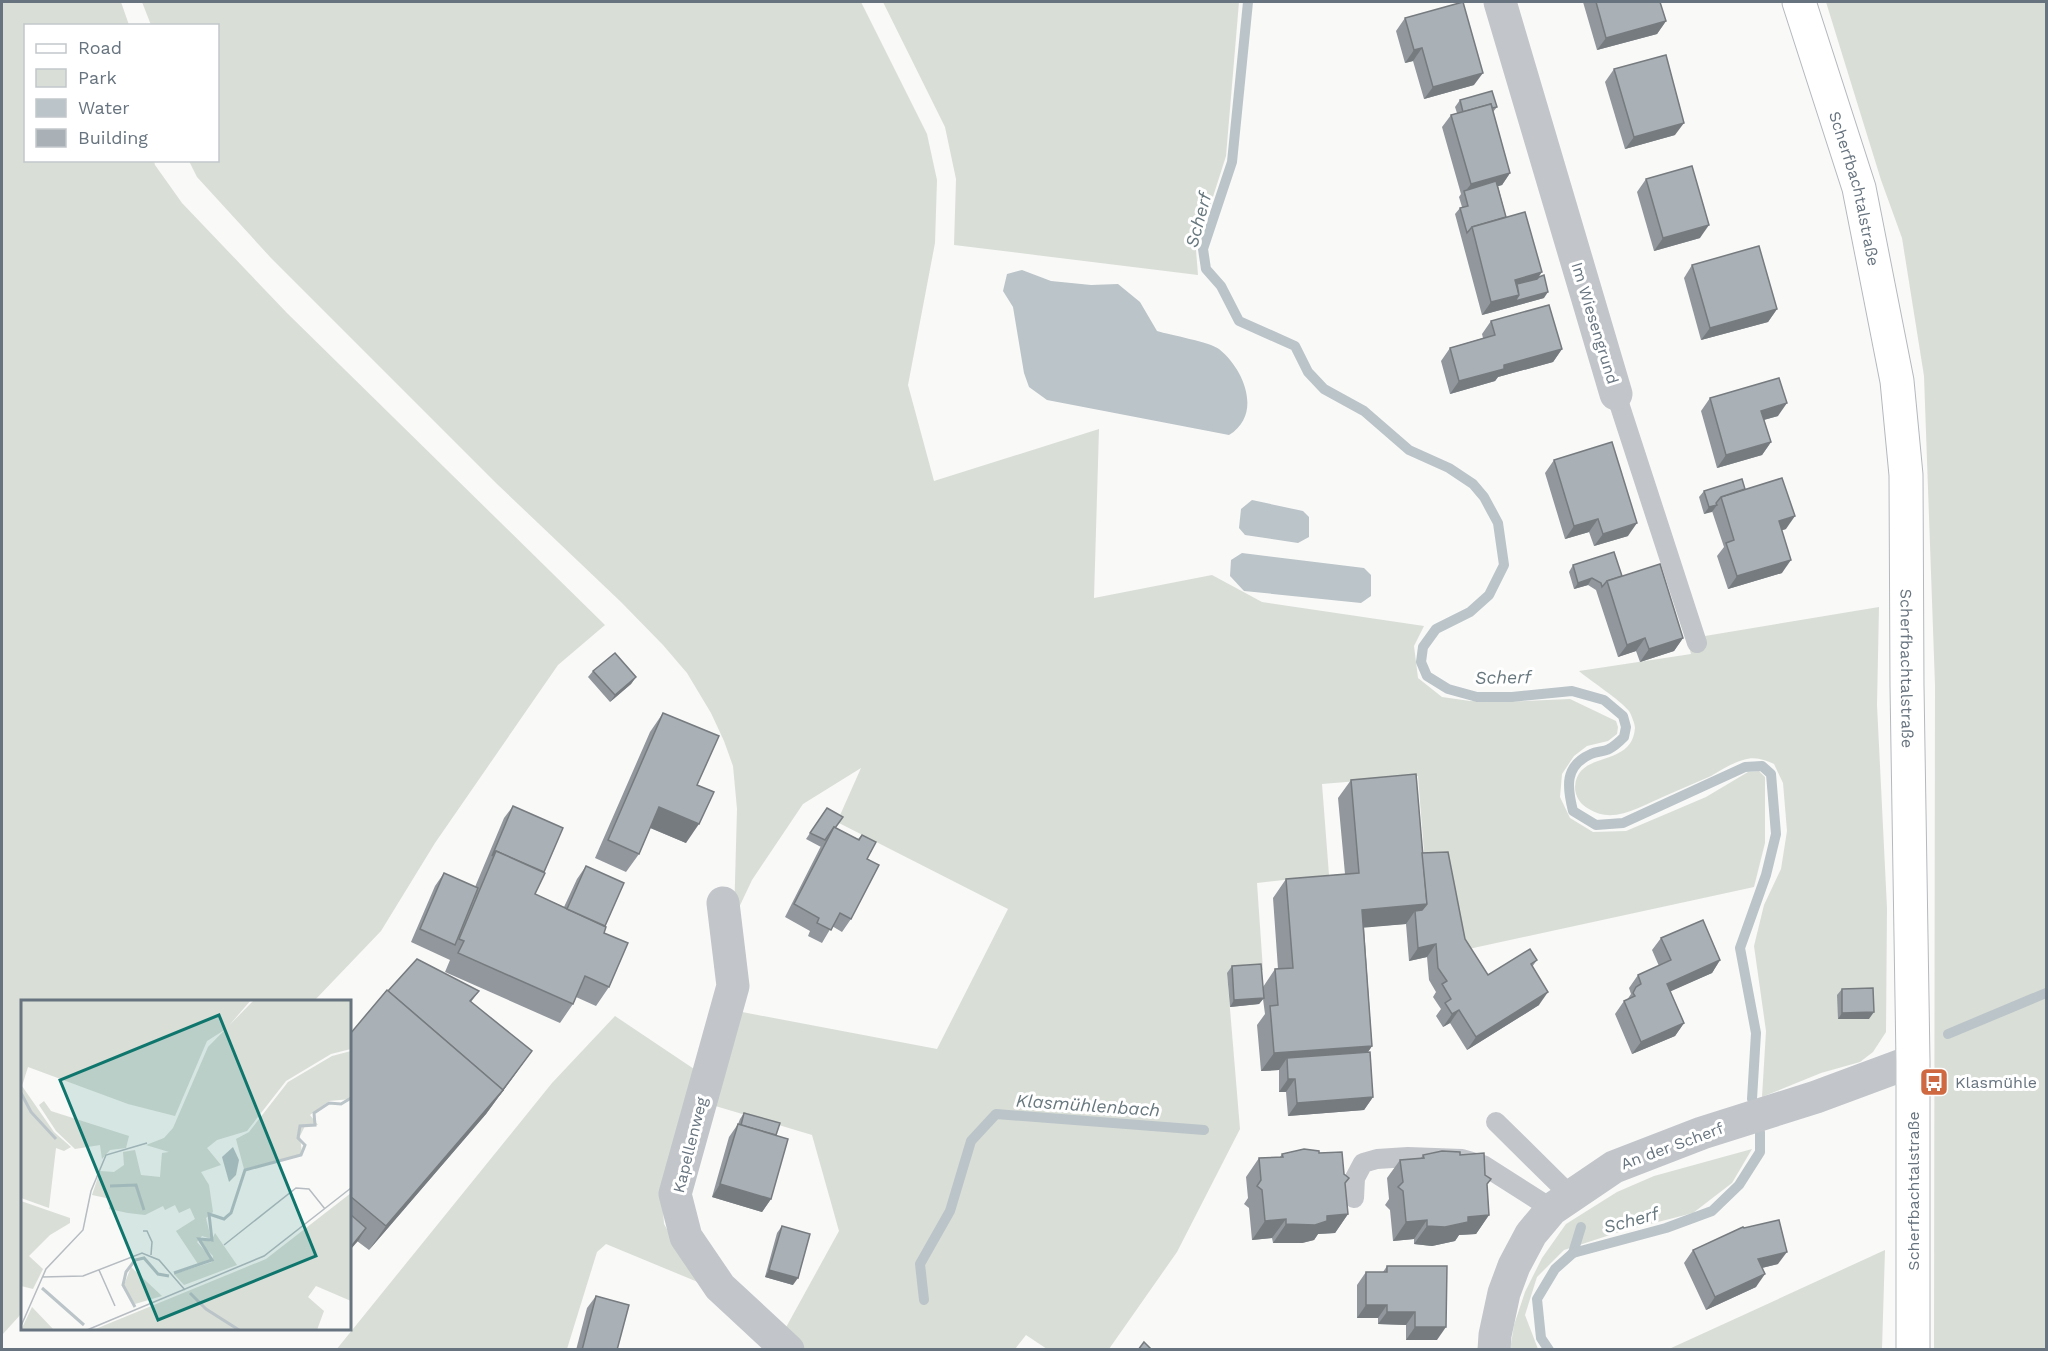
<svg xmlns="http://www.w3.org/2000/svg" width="2048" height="1351" font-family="'Work Sans',sans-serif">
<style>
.green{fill:#d9ded7}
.water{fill:#bbc4c8}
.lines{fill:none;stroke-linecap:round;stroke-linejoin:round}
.stream{stroke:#bbc4c8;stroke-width:10}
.secondary-casing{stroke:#b4b9bd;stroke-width:35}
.service{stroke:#c2c5c9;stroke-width:20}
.minor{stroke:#c2c5c9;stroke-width:33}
.secondary{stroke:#fff;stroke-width:33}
.wall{fill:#91979d}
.shaded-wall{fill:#767b7f}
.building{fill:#a9b0b6;stroke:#767b7f;stroke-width:1.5}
.labels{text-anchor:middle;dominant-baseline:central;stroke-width:6;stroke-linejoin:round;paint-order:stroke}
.street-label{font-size:16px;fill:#67747f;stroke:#fff}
.poi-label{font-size:16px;fill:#67747f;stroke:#fff;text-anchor:start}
.water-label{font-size:18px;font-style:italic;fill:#68787f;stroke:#fff}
.inset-river{fill:none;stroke:#bbc4c8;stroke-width:3}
.inset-road{fill:none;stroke:#b6bcc1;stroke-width:1.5}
.view{fill:#0f766e;fill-opacity:0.15;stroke:#0f766e;stroke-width:3}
.inset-edge{fill:none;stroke:#67747f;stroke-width:3}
</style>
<rect width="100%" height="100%" fill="#f9f9f8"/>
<!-- green -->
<g class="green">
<polygon points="2,2 121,2 129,25 26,26 26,160 154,161 155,165 182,203 287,313 605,625 558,665 435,843 381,931 314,1001 22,1002 22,1313 2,1335"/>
<polygon points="142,2 861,2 927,134 937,180 935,243 908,385 934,481 1099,429 1094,598 1212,575 1262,602 1424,626 1414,646 1418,678 1442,697 1470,701 1501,702 1570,699 1616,721 1618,727 1617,734 1608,741 1587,746 1574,756 1562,774 1560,797 1570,818 1593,832 1626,831 1706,797 1748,772 1759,771 1765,777 1765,843 1754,887 1455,952 1425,865 1418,776 1322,784 1329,875 1257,883 1263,970 1227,973 1240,1129 1177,1252 1109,1349 1047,1349 1026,1335 1015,1349 803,1349 784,1331 839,1231 812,1135 712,1105 737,1011 937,1049 1008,909 837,822 861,768 803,804 752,880 734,918 737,809 733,766 724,741 711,713 687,673 663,645 621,602 497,484 271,258 197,177 189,161 218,160 218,26 151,25"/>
<polygon points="883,2 1239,2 1226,156 1196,250 1198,275 954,245 956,179 945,127"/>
<polygon points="1826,2 2046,2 2046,1349 1934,1349 1935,685 1924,376 1902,238 1881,180"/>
<path d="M1879 607 1877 705 1887 908 1886 1032 1873 1052 1860 1062 1821 1073 1762 1097 1766 1031 1754 946 1764 905 1781 869 1787 831 1783 783 1774 764C1764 759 1754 756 1743 760 1732 763 1721 770 1711 776 1696 783 1680 789 1665 796 1641 806 1613 825 1589 809 1581 805 1575 797 1575 787 1577 749 1632 769 1635 728 1635 724 1631 714 1629 711 1619 699 1592 682 1579 671L1691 654 1687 639Z"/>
<polygon points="615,1016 697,1071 662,1195 664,1224 688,1266 705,1285 606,1244 597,1252 567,1349 336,1350 552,1083"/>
<polygon points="1752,1149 1732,1183 1693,1213 1619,1232 1564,1250 1537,1277 1525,1315 1538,1349 1510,1350 1514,1325 1525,1292 1542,1258 1566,1224 1617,1192 1654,1176"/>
<polygon points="1885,1250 1882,1349 1669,1349"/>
</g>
<!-- water -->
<g class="water">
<path d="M1022 270 1051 281 1091 285 1118 284 1140 302 1157 331C1170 335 1210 342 1219 349 1244 369 1263 414 1229 435L1047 400 1029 387 1024 373 1013 307 1003 291 1007 274Z"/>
<polygon points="1252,500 1303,511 1309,517 1309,537 1298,543 1245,535 1239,528 1241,509"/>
<polygon points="1242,553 1364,568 1371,575 1371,596 1361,603 1244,591 1230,576 1231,560"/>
</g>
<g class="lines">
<!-- stream -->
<g class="stream">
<path d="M1248 2 1232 162 1203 249 1206 269 1221 286 1239 321 1295 346 1308 372 1324 389 1364 411 1409 450 1449 468 1473 484 1484 497 1498 523 1504 565 1489 595 1470 612 1436 629 1423 647 1421 662 1427 676 1448 689 1477 697H1512L1572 691 1604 700 1623 716 1626 727 1624 737C1620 741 1615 746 1609 749 1604 752 1597 751 1591 754 1564 766 1567 787 1573 811L1596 825 1623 823 1745 767 1762 766 1771 774 1776 834 1766 875 1740 948 1756 1033 1752 1099"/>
<polyline points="1948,1034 2046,993"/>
<polyline points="1573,1253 1581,1227"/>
<polyline points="924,1300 920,1264 950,1211 971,1141 996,1114 1204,1130"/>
<polyline points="1549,1350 1541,1338 1537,1299 1555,1269 1573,1253 1666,1228 1712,1211 1739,1185 1760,1152 1760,1132"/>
</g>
<!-- secondary casing -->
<g class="secondary-casing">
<g id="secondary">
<path id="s1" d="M1799 2 1859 188 1897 381 1906 475 1907 686 1913 1061V1350"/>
</g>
</g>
<!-- service -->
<g class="service">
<polyline points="1616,394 1697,643"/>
<polyline points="1496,1122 1571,1196"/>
<polyline points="1354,1198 1355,1178 1363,1163 1377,1159 1408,1157 1462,1159 1483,1165 1552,1209"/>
</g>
<!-- minor -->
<g class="minor">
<polyline points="1500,2 1616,394"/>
<polyline points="723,903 733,986 675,1194 686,1237 720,1287 788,1350"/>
<polyline points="1494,1350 1495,1335 1504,1293 1514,1266 1531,1234 1552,1209 1614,1167 1702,1133 1816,1097 1913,1061"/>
</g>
<!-- secondary -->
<use href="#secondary" class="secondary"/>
</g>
<!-- wall -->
<g class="wall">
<polygon points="1583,2 1660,2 1666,21 1657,34 1597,50"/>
<polygon points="1405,18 1474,85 1424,99 1413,61 1405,63 1396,31"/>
<polygon points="1614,69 1675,135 1625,149 1605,82"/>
<polygon points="1460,100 1497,107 1493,112 1510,173 1502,185 1498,186 1506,217 1539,277 1544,298 1482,315 1455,214 1460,208 1462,207 1459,197 1461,194 1442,127 1451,115 1457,113 1455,107"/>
<polygon points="1646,179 1700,238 1654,251 1637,192"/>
<polygon points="1692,265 1777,309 1768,322 1701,340 1684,278"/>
<polygon points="1491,321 1562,349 1553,362 1498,377 1495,381 1450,394 1441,361 1450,348 1483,338 1482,334"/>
<polygon points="1710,398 1778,416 1764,420 1771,442 1762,455 1717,468 1701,411"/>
<polygon points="1554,460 1628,536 1594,546 1589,532 1565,539 1545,473"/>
<polygon points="1745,489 1786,529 1782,530 1782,573 1728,589 1717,556 1724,547 1712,511 1704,514 1699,497 1704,491"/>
<polygon points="1573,565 1622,576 1683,638 1674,651 1640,662 1636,651 1618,657 1596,590 1588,585 1574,589 1569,572"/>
<polygon points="593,671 636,677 631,684 610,702 588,677"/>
<polygon points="663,713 697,785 686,843 650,828 639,854 626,872 595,858 650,732"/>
<polygon points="1351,780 1422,853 1465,939 1488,975 1537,960 1532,967 1539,1005 1467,1050 1450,1023 1443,1027 1436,1016 1441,1009 1433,997 1436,992 1429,980 1427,957 1409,961 1406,924 1364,927 1372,1046 1368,1052 1373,1097 1364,1110 1288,1116 1286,1092 1279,1092 1279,1070 1261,1071 1257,1025 1265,1014 1263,999 1259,1004 1230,1007 1227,973 1232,966 1263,987 1275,969 1278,969 1273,898 1286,879 1345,874 1338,798"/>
<polygon points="513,806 544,872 535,894 564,907 577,879 586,866 605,926 604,933 609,987 596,1006 576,997 573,1004 560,1023 445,972 450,960 411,942 435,886 444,873 475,887 504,818"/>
<polygon points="827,808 835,828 858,839 862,835 867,859 851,919 842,932 832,926 822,943 808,936 810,931 785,917 822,844 821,847 806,839"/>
<polygon points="1661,938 1720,960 1712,973 1670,991 1684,1023 1675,1036 1632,1054 1615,1014 1624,1001 1627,1000 1631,994 1629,988 1638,975 1659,966 1652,950"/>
<polygon points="1842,989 1869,1019 1838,1019 1837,995"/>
<polygon points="479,991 471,1002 519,1069 486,1114 369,1250 357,1241 350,1250 350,1034"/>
<polygon points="744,1113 776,1135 771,1199 762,1212 712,1197 729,1137 738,1124 740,1119"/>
<polygon points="1319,1153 1345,1183 1348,1214 1335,1233 1318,1234 1314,1240 1302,1243 1273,1243 1272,1238 1252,1240 1249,1208 1244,1204 1248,1198 1246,1177 1259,1158 1280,1157 1282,1154"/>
<polygon points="1423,1155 1460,1155 1487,1185 1489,1215 1476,1234 1459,1235 1455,1241 1432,1246 1414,1244 1414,1239 1393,1241 1390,1210 1385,1205 1389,1199 1387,1178 1400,1160 1421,1158"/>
<polygon points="782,1226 793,1285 765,1277 777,1233"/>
<polygon points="1693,1250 1778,1264 1762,1268 1756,1287 1706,1310 1684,1263"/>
<polygon points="1387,1266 1437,1340 1406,1340 1406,1325 1378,1324 1378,1318 1357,1318 1357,1285 1366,1272 1383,1272"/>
<polygon points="596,1296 617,1350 576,1350 587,1308"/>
</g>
<!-- shaded-wall -->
<g class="shaded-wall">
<polygon points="1666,21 1657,34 1597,50 1606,38"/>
<polygon points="1422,48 1413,61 1405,63 1414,50"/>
<polygon points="1483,73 1474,85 1424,99 1433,87"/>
<polygon points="1684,123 1675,135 1625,149 1634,137"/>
<polygon points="1510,173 1502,185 1465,196 1464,193 1471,184"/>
<polygon points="1709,225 1700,238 1654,251 1663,238"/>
<polygon points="1542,272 1533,285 1512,291 1515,280"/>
<polygon points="1548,292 1544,298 1482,315 1491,302 1519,295"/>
<polygon points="1777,309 1768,322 1701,340 1710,328"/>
<polygon points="1562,349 1553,362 1498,377 1495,381 1450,394 1459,381 1504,365"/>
<polygon points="1787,403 1778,416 1752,423 1761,411"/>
<polygon points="1771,442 1762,455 1717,468 1726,455"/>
<polygon points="1717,505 1712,512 1704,514 1709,507"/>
<polygon points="1795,516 1786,529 1770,534 1779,521"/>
<polygon points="1598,519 1589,532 1565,539 1574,526"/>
<polygon points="1637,523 1628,536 1594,546 1603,534"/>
<polygon points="1791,560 1782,573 1728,589 1737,576"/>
<polygon points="1592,578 1588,585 1574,589 1578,583"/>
<polygon points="1645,638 1636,651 1618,657 1627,645"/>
<polygon points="1683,638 1674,651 1640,662 1649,649"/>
<polygon points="636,677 631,684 610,702 615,695"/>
<polygon points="659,807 699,824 686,843 646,826"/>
<polygon points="1427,904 1416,919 1415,911 1406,924 1349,929 1362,910"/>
<polygon points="1436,944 1427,957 1409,961 1418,948"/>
<polygon points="1720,960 1712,973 1658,997 1667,984"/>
<polygon points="1548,992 1539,1005 1467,1050 1476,1037"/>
<polygon points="1264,998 1259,1004 1230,1007 1234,1000"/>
<polygon points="1459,1010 1450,1023 1443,1027 1452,1014"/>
<polygon points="1874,1012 1869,1019 1838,1019 1842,1013"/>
<polygon points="1684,1023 1675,1036 1632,1054 1641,1042"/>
<polygon points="1372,1046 1359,1065 1287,1058 1279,1070 1261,1071 1274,1053"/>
<polygon points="532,1051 486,1114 369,1250 386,1226"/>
<polygon points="1288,1079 1295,1079 1286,1092 1279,1092"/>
<polygon points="1373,1097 1364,1110 1288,1116 1297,1103"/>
<polygon points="720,1184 771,1199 762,1212 712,1197"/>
<polygon points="1348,1214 1335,1233 1318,1234 1314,1240 1302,1243 1273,1243 1286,1224 1327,1216"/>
<polygon points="1489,1215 1476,1234 1459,1235 1455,1241 1432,1246 1414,1244 1427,1226 1468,1217"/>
<polygon points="1286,1219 1272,1238 1252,1240 1265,1221"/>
<polygon points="1427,1220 1414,1239 1393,1241 1406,1222"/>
<polygon points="366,1228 358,1241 350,1250 350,1248"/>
<polygon points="1787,1252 1778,1264 1749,1271 1758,1259"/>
<polygon points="769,1270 798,1278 793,1285 765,1277"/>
<polygon points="1765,1274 1756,1287 1706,1310 1715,1297"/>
<polygon points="1366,1305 1387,1305 1378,1318 1357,1318"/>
<polygon points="1387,1312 1415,1312 1406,1325 1378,1324"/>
<polygon points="1415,1327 1446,1327 1437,1340 1406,1340"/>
</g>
<!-- building -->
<g class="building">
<polygon points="1463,2 1483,73 1433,87 1422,48 1414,50 1405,18"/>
<polygon points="1596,2 1660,2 1666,21 1606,38"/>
<polygon points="1666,55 1684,123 1634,137 1614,69"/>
<polygon points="1492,91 1497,107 1492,108 1491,104 1463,112 1460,100"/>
<polygon points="1491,104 1510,173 1471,184 1451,115"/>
<polygon points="1692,166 1709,225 1663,238 1646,179"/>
<polygon points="1496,181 1506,217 1472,227 1467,233 1460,208 1468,206 1464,191"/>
<polygon points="1525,212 1542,272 1515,280 1519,295 1491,302 1472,227"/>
<polygon points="1759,246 1777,309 1710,328 1692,265"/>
<polygon points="1544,275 1548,292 1515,301 1519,295 1517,284 1537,279 1539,277"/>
<polygon points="1549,305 1562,349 1504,365 1504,369 1459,381 1450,348 1495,335 1491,321"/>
<polygon points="1779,378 1787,403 1761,411 1771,442 1726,455 1710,398"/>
<polygon points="1612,442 1637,523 1603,534 1598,519 1574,526 1554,460"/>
<polygon points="1782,478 1795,516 1779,521 1791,560 1737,576 1726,543 1734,540 1721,497"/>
<polygon points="1742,479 1745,489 1721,497 1716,503 1717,505 1709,507 1704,491"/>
<polygon points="1614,552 1622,576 1607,581 1602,587 1601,583 1592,578 1578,583 1573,565"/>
<polygon points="1660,564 1683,638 1649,649 1645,638 1627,645 1607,581"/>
<polygon points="615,653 636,677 615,695 593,671"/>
<polygon points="663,713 719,736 697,785 714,792 699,824 659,807 639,854 608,840"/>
<polygon points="1416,774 1427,904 1362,910 1372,1046 1274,1053 1270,1006 1278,1005 1275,969 1293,968 1286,879 1359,873 1351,780"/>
<polygon points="513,806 563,828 544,872 496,851 492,856"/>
<polygon points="827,808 843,817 835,828 834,827 825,840 810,833"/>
<polygon points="834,827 859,840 862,835 876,842 867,859 879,865 851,919 840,913 831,930 817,923 819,918 794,904"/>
<polygon points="496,851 545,873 535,894 606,927 604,933 628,943 609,987 585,976 573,1004 458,953 464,941 459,939"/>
<polygon points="1448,852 1465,939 1488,975 1530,949 1537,960 1531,964 1548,992 1476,1037 1459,1010 1452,1014 1445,1003 1451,999 1442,984 1447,981 1438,968 1436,944 1418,948 1415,911 1422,910 1427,904 1422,853"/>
<polygon points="586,866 624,883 605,926 567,909"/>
<polygon points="444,873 478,888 455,945 420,929"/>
<polygon points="1703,920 1720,960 1667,984 1684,1023 1641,1042 1624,1001 1635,996 1633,993 1636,987 1641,984 1638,975 1671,960 1661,938"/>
<polygon points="417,959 479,991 470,1001 532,1051 499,1095 503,1090 388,991"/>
<polygon points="1261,964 1264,998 1234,1000 1232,966"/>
<polygon points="1873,988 1874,1012 1842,1013 1842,989"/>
<polygon points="387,990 503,1090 386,1226 350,1196 350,1034"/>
<polygon points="1370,1052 1373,1097 1297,1103 1295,1079 1288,1079 1287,1058"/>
<polygon points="744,1113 780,1123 776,1135 741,1125"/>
<polygon points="738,1124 788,1139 771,1199 720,1184"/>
<polygon points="1304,1149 1319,1151 1319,1153 1342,1152 1344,1174 1349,1178 1345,1183 1348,1214 1327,1216 1327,1221 1315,1225 1286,1224 1286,1219 1265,1221 1262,1190 1257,1186 1261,1180 1259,1158 1283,1157 1282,1154"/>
<polygon points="1442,1151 1460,1152 1460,1155 1484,1153 1485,1175 1491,1179 1487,1184 1489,1215 1468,1217 1468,1222 1445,1227 1427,1226 1427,1220 1406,1222 1403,1191 1398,1187 1403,1182 1400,1160 1424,1158 1423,1155"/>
<polygon points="350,1214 366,1228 350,1248"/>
<polygon points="1779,1220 1787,1252 1758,1259 1765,1274 1715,1297 1693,1250 1743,1227 1744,1228"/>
<polygon points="782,1226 810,1234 798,1278 769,1270"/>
<polygon points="1387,1266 1447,1266 1446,1327 1415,1327 1415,1312 1387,1312 1387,1305 1366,1305 1366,1272 1387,1272"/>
<polygon points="596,1296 629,1305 617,1350 582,1350"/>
<polygon points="1144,1342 1152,1350 1138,1350"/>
</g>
<!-- icons -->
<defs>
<g id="bus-square" transform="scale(1.5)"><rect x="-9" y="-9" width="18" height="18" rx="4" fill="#cf6942" stroke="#fff"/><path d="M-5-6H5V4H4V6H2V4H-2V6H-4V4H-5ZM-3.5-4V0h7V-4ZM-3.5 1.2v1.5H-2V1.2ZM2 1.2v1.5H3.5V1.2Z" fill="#fff"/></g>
</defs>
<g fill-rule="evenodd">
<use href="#bus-square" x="1934" y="1082"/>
</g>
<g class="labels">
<!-- street labels -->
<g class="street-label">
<text stroke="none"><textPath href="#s1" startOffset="195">Scherfbachtalstraße</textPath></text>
<text transform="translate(1595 323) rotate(73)">Im Wiesengrund</text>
<text stroke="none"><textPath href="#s1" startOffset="680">Scherfbachtalstraße</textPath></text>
<text transform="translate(690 1145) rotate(-76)">Kapellenweg</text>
<text transform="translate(1672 1146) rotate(-20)">An der Scherf</text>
<text transform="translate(1913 1191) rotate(-90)">Scherfbachtalstraße</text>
</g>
<!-- poi labels -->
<g class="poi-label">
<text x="1955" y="1082">Klasmühle</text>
</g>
<!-- water labels -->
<g class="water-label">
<text transform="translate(1198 220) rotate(-75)">Scherf</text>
<text transform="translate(1503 677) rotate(-1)">Scherf</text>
<text transform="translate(1088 1105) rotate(4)">Klasmühlenbach</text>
<text transform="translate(1631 1220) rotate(-15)">Scherf</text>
</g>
</g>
<!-- overview -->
<g transform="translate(21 1000)">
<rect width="330" height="330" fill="#f9f9f8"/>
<path d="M0 0H230L205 29 186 41 154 116 107 104 7 67 1 86 33 132 50 147 43 151 35 148 28 208 0 198ZM233 0H330V49L310 54 265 81 226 131 196 140 186 148 200 165 180 172 188 185 192 212 185 218 190 239 181 236 176 242 191 259 177 264 155 231 174 219 169 208 158 213 154 205 144 210 142 206 124 215 107 213 88 209 90 199 71 195 79 171 93 172 103 165 102 152 114 150 120 175 139 177 141 153 148 152 125 145 143 138 152 128 187 47ZM330 51V99L308 101 289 115 297 125 285 124 279 136 281 154 223 169 215 139 228 132 267 82 311 56ZM23 101 30 111 108 136 105 148 89 150 81 159 79 145 54 149 35 131 18 105ZM330 193V301L295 286 287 297 303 311 296 330H72L245 259ZM0 201 49 218V223L29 235 8 256 22 269 12 289 0 286ZM194 233 216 265 163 285 153 274 191 262 192 256 178 242 182 238 190 242ZM110 267 141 296 114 304 103 285ZM11 307 33 330H0Z" fill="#d9ded7"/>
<path d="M212 147 218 160 215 175 208 182 201 157Z" fill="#bbc4c8"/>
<path class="inset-river" d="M0 93 10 112 35 139M89 186 115 185 123 210M153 273 191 260 178 239 191 240 188 214 203 219 210 213 224 170 280 155 284 145 277 138 279 126 294 125 293 113 308 103 320 104 330 98M21 288 63 325M169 293 185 309 218 330M114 307 102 285 105 272 114 260 123 258 137 274 148 276"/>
<path class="inset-road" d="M122 231H126L131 242 130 255M203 245 275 188 288 189 304 209M78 270 94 306M21 277 62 276 121 253 138 260 164 290M0 326 25 269 62 230 70 191 85 155 126 143M66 330 243 256 330 188"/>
<path class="view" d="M198 15 295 256 137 320 39 80Z"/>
<rect width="330" height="330" class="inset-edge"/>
</g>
<!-- border -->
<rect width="2048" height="1351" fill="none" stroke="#67747f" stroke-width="6"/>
<!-- legend -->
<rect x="24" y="24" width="195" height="138" fill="#ffffff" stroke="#c2c7cc" stroke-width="1.5"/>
<rect x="36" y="44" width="30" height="9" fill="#ffffff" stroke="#c2c7cc" stroke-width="1.5"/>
<text x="78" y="54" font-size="18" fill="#67747f">Road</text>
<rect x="36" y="69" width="30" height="18" fill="#d9ded7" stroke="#c2c7cc" stroke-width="1.5"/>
<text x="78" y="84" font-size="18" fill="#67747f">Park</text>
<rect x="36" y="99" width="30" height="18" fill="#bbc4c8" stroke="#c2c7cc" stroke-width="1.5"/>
<text x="78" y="114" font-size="18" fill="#67747f">Water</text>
<rect x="36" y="129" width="30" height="18" fill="#a9b0b6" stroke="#c2c7cc" stroke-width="1.5"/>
<text x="78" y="144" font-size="18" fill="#67747f">Building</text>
</svg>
